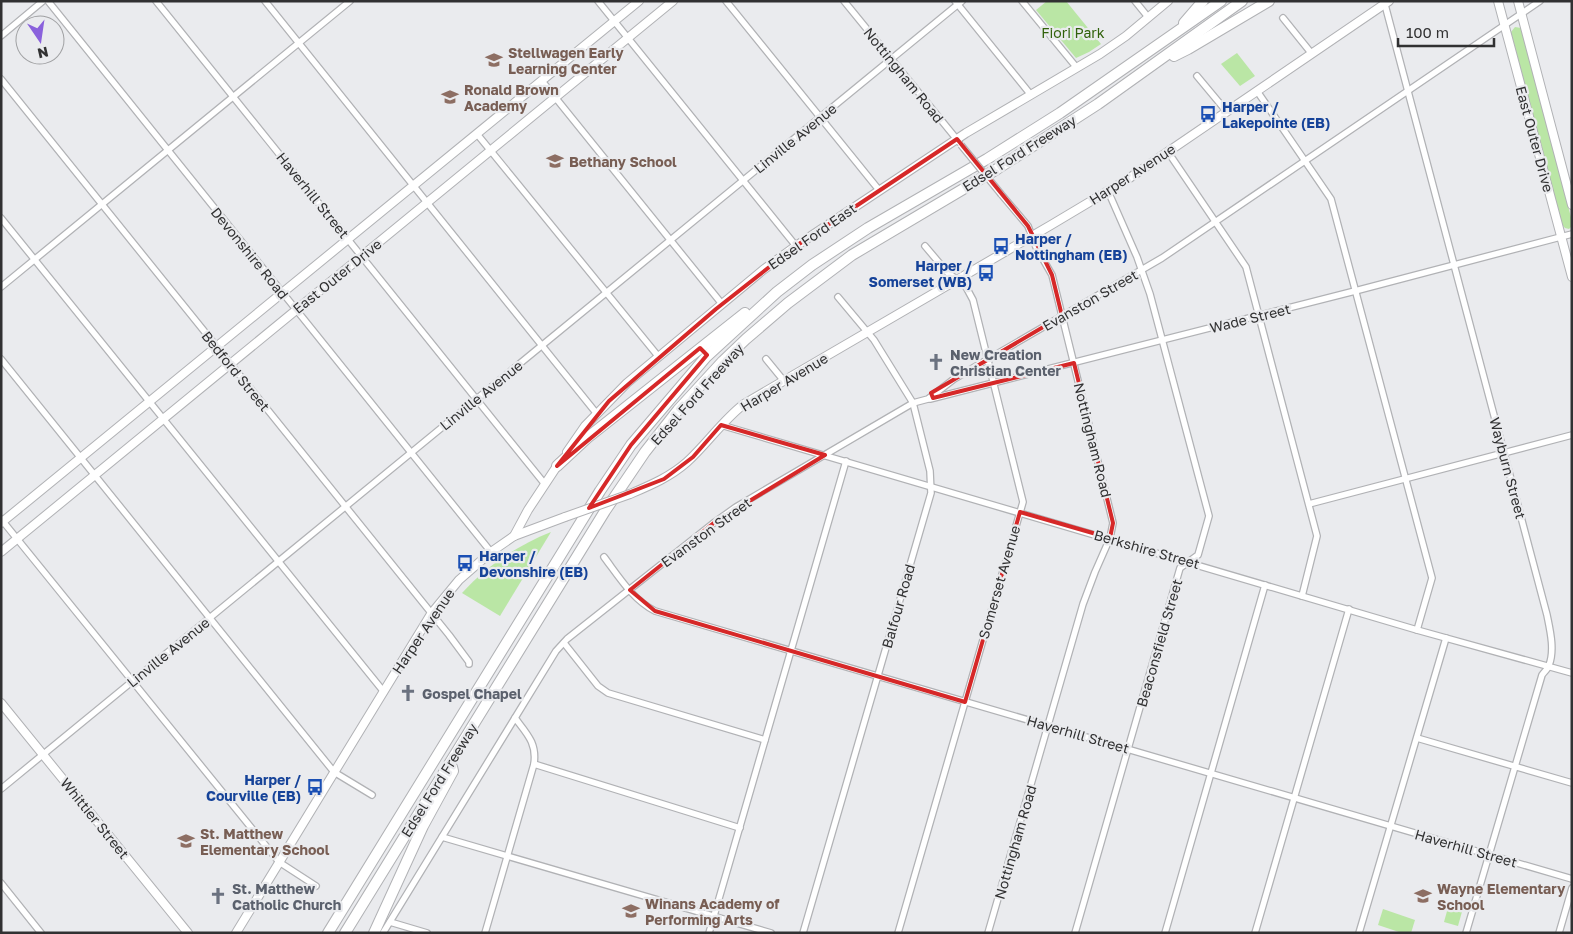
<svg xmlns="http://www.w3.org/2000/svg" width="1573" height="934" font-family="'Golos Text',sans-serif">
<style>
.green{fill:#bae6a5}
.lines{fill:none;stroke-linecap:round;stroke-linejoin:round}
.street-casing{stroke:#b1b2b5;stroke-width:8}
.secondary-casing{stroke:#b1b2b5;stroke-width:10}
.highway-casing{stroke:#b1b2b5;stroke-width:12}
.street{stroke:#fff;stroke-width:5.5}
.secondary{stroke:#fff;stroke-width:8}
.highway{stroke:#fff;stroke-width:10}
.street-bridge-casing{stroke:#b1b2b5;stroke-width:8;stroke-linecap:butt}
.secondary-bridge-casing{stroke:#b1b2b5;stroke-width:10;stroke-linecap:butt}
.street-bridge{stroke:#fff;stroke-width:5.5}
.secondary-bridge{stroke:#fff;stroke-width:8}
.marked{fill:none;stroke:#d62828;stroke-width:4;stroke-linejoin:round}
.labels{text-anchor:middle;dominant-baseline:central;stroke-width:4.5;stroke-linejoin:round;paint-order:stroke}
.park-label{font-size:14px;fill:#31620b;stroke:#eaebee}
.education-label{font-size:14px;font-weight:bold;fill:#785e54;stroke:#eaebee;text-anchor:start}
.street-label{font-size:14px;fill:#313132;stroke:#eaebee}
.transit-label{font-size:14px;font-weight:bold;fill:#164399;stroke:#eaebee;text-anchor:start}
.worship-label{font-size:14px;font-weight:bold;fill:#5b616d;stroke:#eaebee;text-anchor:start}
</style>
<rect width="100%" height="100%" fill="#eaebee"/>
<!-- green -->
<g class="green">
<polygon points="1047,1 1066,1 1101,44 1089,52 1076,58 1036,10"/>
<polygon points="1515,27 1521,28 1572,221 1572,226 1569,229 1565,228 1562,225 1511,32"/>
<polygon points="1237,53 1255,76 1240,86 1221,64"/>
<path d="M551 532 500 616 462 593C487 566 516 546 551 532Z"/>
<polygon points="1449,904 1463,908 1458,926 1444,922"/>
<polygon points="1383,909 1415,920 1411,933 1402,933 1378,925"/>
</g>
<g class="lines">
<!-- street casing -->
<g class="street-casing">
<g id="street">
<polyline points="48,1 491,552"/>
<polyline points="156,1 544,483"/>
<polyline points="265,1 597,414"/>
<polyline points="598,1 796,246"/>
<polyline points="726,1 879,190"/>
<polyline points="844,1 959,142"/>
<polyline points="955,1 1031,95"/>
<polyline points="1022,1 1077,68"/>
<polyline points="1135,1 1148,17"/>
<path d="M1384 1 1547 615C1550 630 1555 650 1549 665 1548 669 1544 672 1542 675L1466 933"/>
<polyline points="1283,18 1312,54"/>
<polyline points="1,36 43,1"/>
<polyline points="1197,76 1227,112"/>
<polyline points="1,79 449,635 469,662 469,664"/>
<polyline points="542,81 722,304"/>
<polyline points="1257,91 1331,199 1432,578 1417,630"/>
<polyline points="477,134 658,356"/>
<polyline points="1168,152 1246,267 1317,536 1302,596"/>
<polyline points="1,218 384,692"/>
<polyline points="1,287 350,1"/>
<polyline points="1,359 334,772 372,795"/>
<polyline points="766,359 784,381"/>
<polyline points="930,399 1355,291 1572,234"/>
<polyline points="721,425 1417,630 1572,673"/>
<polyline points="1309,504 1572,435"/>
<polyline points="1,519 279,862 316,886"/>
<path d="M604 557C619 577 633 600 655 611L1572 879"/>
<polyline points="564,643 598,686 608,693 765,740"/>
<polyline points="1417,738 1572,783"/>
<polyline points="534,764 740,828"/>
<polyline points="1,789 962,1"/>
<polyline points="442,837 771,933"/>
<polyline points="1,883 41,933"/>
<polyline points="390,922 427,933"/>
<polyline points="383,933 556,651 567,639 715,522 736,507 913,403 928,399 954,379 1162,258 1540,1"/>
<path d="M485 933 534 764C537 743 527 734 515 718"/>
<polyline points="709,933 846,461"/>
<polyline points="803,933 931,493 930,471 913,403 874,340 838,297"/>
<polyline points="898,933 1023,502 973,300 966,287 947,272 925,246"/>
<polyline points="988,933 1083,604 1095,572 1110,538 1113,523 1052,275 1036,247 1028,226 1001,194"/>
<polyline points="1075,933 1180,568 1198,555 1209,516 1150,294 1137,257 1108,191"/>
<polyline points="1165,933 1265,585"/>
<polyline points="1255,933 1349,609"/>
<polyline points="1359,933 1446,638"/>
<polyline points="1559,933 1572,888"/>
</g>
</g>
<!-- secondary casing -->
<g class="secondary-casing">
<g id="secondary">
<polyline points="1498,1 1572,277"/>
<polyline points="1518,1 1572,205"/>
<polyline points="567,452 585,426 627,383 763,270 796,246 966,133 1100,54 1126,36 1168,1"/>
<path d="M630 494C651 485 670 477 687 462 707 444 722 421 744 404L1051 225 1128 179 1389 1"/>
<polyline points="1,523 639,1"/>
<polyline points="514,536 528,510 559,463"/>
<polyline points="1,552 673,1"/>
<polyline points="1,703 188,933"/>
<polyline points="236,933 431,614 459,580 491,552 514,536 565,517"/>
</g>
</g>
<!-- highway casing -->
<g class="highway-casing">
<g id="highway">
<polyline points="1184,23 1203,1"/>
<polyline points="1174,56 1188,49 1269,1"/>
<polyline points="557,466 587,438 745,313"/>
<polyline points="328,933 600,491 631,445 706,357 777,292 812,265 868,228 987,159 1060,113 1221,1"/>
<polyline points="345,933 605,511 645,452 678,410 723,361 746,339 788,303 852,255 997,169 1098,104 1242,1"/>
<polyline points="374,933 423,826 453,771 452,767"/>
</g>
</g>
<!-- street -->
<use href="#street" class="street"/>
<!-- secondary -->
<use href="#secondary" class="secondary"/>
<!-- highway -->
<use href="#highway" class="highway"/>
<!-- street-bridge casing -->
<g class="street-bridge-casing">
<polyline id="street-bridge" points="961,145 1001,194"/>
</g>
<!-- secondary-bridge casing -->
<g class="secondary-bridge-casing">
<polyline id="secondary-bridge" points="565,517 630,494"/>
</g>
<!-- street-bridge -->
<use href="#street-bridge" class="street-bridge"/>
<!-- secondary-bridge -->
<use href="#secondary-bridge" class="secondary-bridge"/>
</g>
<!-- marked area -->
<path class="marked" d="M957 139 1028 226 1052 275 1062 316 931 393 933 398 1074 363 1113 523 1110 538 1020 512 965 702 655 611 630 590 715 522 825 455 721 425 693 457 664 479 589 508 631 445 707 355 700 348 557 466 609 401 716 309 796 246Z"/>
<!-- icons -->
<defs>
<g id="school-bare" transform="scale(1.35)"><path d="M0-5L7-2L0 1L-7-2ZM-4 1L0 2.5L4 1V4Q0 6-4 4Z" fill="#8d6e63" stroke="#eaebee" stroke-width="2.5" paint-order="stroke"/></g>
<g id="bus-bare" transform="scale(1.35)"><path d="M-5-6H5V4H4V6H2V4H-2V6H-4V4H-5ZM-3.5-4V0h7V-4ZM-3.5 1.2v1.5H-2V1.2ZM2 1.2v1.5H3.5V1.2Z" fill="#1a4fb4" stroke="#eaebee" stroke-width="2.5" paint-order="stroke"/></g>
<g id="church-bare" transform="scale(1.35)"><path d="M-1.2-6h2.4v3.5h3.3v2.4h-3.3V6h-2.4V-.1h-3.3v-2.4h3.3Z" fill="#6b7280" stroke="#eaebee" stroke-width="2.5" paint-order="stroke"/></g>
</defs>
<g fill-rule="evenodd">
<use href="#school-bare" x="494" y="60"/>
<use href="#school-bare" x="450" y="97"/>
<use href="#bus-bare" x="1208" y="114"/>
<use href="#school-bare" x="555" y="161"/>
<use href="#bus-bare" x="1001" y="246"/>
<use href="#bus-bare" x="986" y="273"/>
<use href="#church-bare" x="936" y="362"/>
<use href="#bus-bare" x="465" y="563"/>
<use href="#church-bare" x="408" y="693"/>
<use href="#bus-bare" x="315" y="787"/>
<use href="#school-bare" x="186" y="841"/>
<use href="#church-bare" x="218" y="896"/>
<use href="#school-bare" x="1423" y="896"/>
<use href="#school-bare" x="631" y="911"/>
</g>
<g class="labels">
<!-- park labels -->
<g class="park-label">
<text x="1073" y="32">Fiori Park</text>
</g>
<!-- education labels -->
<g class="education-label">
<text x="508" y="52">Stellwagen Early<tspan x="508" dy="16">Learning Center</tspan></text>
<text x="464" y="89">Ronald Brown<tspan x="464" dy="16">Academy</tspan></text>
<text x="569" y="161">Bethany School</text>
<text x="200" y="833">St. Matthew<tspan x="200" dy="16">Elementary School</tspan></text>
<text x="1437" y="888">Wayne Elementary<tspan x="1437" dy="16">School</tspan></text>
<text x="645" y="903">Winans Academy of<tspan x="645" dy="16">Performing Arts</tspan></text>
</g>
<!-- street labels -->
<g class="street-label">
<text transform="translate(904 75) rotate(51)">Nottingham Road</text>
<text transform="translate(795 138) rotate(-39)">Linville Avenue</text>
<text transform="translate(1535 139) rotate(75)">East Outer Drive</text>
<text transform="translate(1019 153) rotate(-32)">Edsel Ford Freeway</text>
<text transform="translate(1132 174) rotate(-33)">Harper Avenue</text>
<text transform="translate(313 195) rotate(51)">Haverhill Street</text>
<text transform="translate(812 236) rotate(-35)">Edsel Ford East</text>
<text transform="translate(250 253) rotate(51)">Devonshire Road</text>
<text transform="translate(337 276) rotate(-39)">East Outer Drive</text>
<text transform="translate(1090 300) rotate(-30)">Evanston Street</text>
<text transform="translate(1250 318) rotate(-14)">Wade Street</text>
<text transform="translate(236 371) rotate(51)">Bedford Street</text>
<text transform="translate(784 382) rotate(-31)">Harper Avenue</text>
<text transform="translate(697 394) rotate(-48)">Edsel Ford Freeway</text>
<text transform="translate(481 395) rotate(-39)">Linville Avenue</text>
<text transform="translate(1093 440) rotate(76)">Nottingham Road</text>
<text transform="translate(1508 468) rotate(75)">Wayburn Street</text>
<text transform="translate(706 532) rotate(-36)">Evanston Street</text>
<text transform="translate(1147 549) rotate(16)">Berkshire Street</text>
<text transform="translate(999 582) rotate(-74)">Somerset Avenue</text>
<text transform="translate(898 606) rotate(-74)">Balfour Road</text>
<text transform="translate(423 631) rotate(-56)">Harper Avenue</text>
<text transform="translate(1159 643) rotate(-74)">Beaconsfield Street</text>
<text transform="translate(168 652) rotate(-39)">Linville Avenue</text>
<text transform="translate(1078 734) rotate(16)">Haverhill Street</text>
<text transform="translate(439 780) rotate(-58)">Edsel Ford Freeway</text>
<text transform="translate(95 818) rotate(51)">Whittier Street</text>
<text transform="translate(1015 842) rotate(-74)">Nottingham Road</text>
<text transform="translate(1466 848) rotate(16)">Haverhill Street</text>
</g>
<!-- transit labels -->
<g class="transit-label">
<text x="1222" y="106">Harper /<tspan x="1222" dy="16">Lakepointe (EB)</tspan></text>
<text x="1015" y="238">Harper /<tspan x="1015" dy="16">Nottingham (EB)</tspan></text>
<text x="972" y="265" text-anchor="end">Harper /<tspan x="972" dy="16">Somerset (WB)</tspan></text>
<text x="479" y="555">Harper /<tspan x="479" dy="16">Devonshire (EB)</tspan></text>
<text x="301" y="779" text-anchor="end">Harper /<tspan x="301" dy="16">Courville (EB)</tspan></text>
</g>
<!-- worship labels -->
<g class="worship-label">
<text x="950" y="354">New Creation<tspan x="950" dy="16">Christian Center</tspan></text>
<text x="422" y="693">Gospel Chapel</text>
<text x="232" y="888">St. Matthew<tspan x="232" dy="16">Catholic Church</tspan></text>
</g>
</g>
<!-- border -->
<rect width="1573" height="934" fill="none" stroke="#313132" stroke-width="5"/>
<!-- north arrow -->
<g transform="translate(40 40) rotate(167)"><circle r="24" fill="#eaebee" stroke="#a0a1a3"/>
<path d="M0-4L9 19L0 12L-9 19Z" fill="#8a61dc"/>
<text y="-8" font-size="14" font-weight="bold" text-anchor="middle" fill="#313132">N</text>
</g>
<!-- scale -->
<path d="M1398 38v8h96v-8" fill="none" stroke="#313132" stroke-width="2.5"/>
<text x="1406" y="38" font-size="15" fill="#313132" stroke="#eaebee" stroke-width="4" paint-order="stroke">100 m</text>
</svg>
